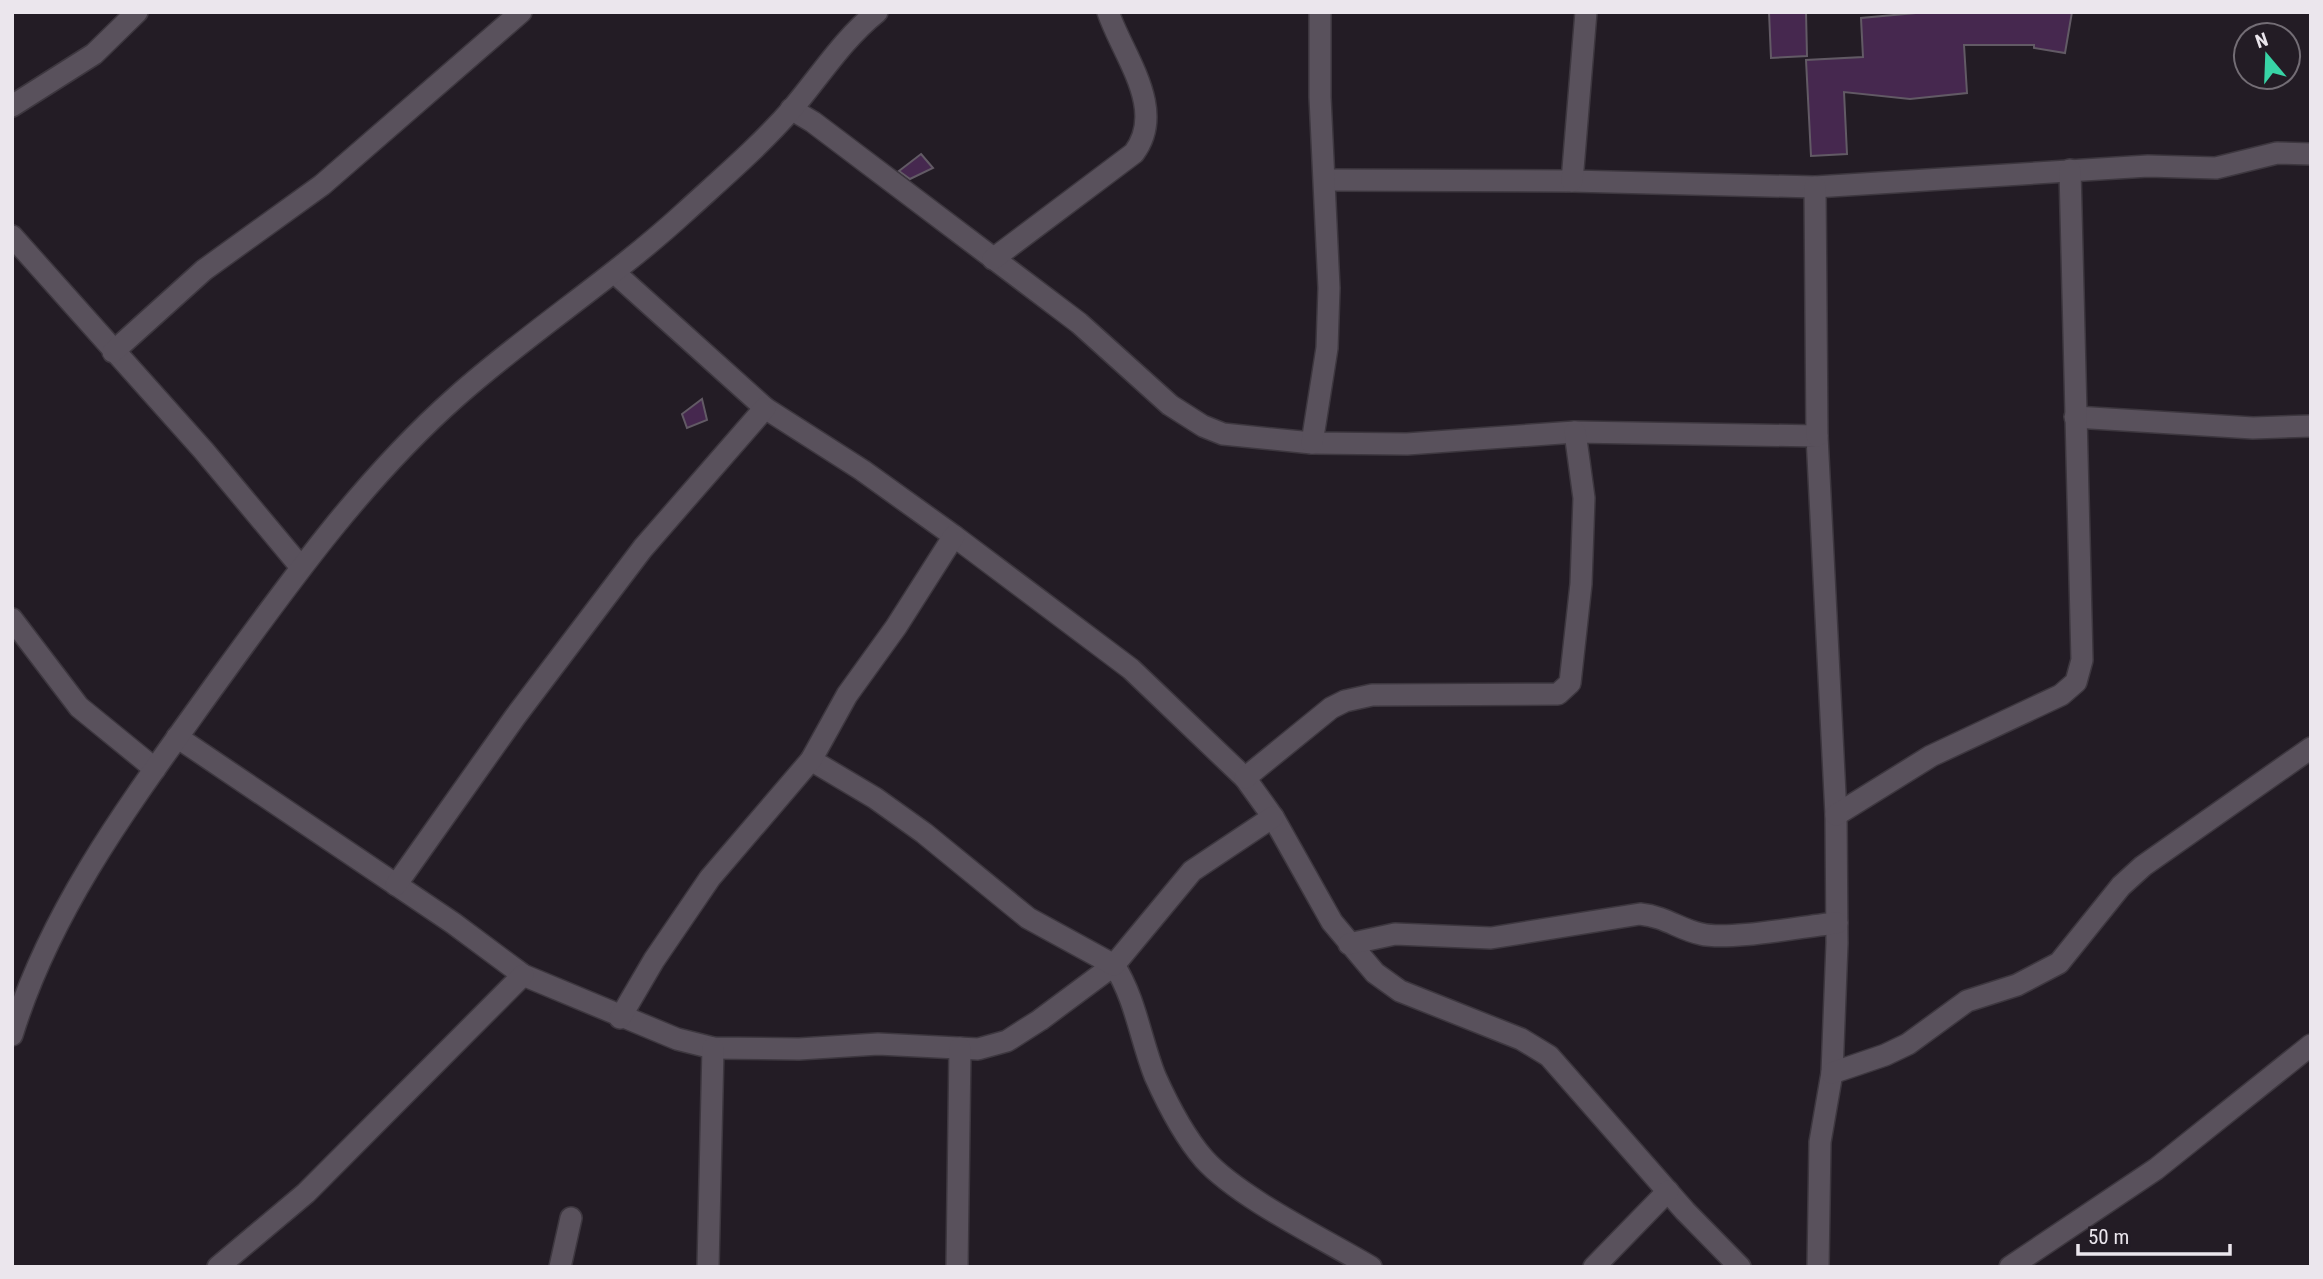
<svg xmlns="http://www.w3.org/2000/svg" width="2323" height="1279" font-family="'Roboto Condensed',sans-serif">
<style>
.building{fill:#46284f;stroke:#625a65;stroke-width:2}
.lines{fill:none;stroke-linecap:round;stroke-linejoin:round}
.minor-casing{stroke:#3d373f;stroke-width:24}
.minor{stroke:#59515c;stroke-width:21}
</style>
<rect width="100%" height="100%" fill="#231c25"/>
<!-- building -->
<g class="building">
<polygon points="1769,12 1806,12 1807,56 1771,58"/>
<polygon points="1927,12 2072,12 2065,53 2034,48 2034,45 1964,45 1967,93 1910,99 1844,92 1847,154 1811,156 1806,60 1863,57 1861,18"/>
<polygon points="921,154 933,168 910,179 899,171"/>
<polygon points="702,399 707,420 687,428 682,414"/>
</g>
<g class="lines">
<!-- minor casing -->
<g class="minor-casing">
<g id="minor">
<polyline points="12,106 94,54 137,12"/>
<polyline points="791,109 813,122 1079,323 1170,405 1203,426 1223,434 1312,443 1407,444 1575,432 1817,436 1836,815 1837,943 1832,1073 1820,1142 1818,1267"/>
<polyline points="1325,180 1572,181 1815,187 2148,166 2216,168 2277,153 2311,154"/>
<polyline points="1572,181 1586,12"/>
<polyline points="1815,187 1817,436"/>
<polyline points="12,236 204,451 300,566"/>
<path d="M993 259 1134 153C1167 109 1123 56 1108 12"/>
<polyline points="615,273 765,408 862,470 954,536 1131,669 1245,778 1273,817 1332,922 1375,973 1400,991 1521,1039 1549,1056 1685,1211 1740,1267"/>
<polyline points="113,352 204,270 322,185 521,12"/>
<polyline points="2075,417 2253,428 2311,426"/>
<polyline points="1312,443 1327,348 1329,288 1320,97 1320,12"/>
<polyline points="12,619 79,707 155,769"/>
<path d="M177 737 453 923 523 975 677 1039 713 1048 799 1049 878 1044 978 1049 1007 1041 1040 1020 1114 965C1136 1000 1140 1038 1155 1076 1168 1105 1183 1135 1204 1159 1239 1198 1324 1239 1371 1267"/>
<polyline points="811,760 875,798 924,833 1028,918 1114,965 1192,871 1273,817"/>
<polyline points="1245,778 1331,708 1345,701 1372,695 1558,694 1570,683 1581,584 1584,498 1575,432"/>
<polyline points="1836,815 1931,756 2061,695 2076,682 2082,660 2070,170"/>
<polyline points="396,885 515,717 643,548 765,408"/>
<path d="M1349 944 1395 934 1491 938 1640 914C1667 917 1678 929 1701 934 1729 941 1805 926 1837 923"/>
<polyline points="620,1018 654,960 710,878 811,760 847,695 896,627 954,536"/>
<path d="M12 1035C52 905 134 798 212 689 286 587 361 481 456 397 529 332 612 279 684 213 720 180 760 146 792 109 820 76 843 39 877 12"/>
<polyline points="1832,1073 1885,1055 1908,1044 1967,1001 2017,985 2059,963 2121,886 2143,866 2311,748"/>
<polyline points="218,1267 306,1193 523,975"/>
<polyline points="560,1267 571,1218"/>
<polyline points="708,1267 713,1048"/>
<polyline points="957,1267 960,1048"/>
<polyline points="1594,1267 1668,1191"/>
<polyline points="2010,1267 2156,1169 2311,1045"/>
</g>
</g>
<!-- minor -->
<use href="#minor" class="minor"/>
</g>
<!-- border -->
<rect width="2323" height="1279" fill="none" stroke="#ebe6ed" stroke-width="28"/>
<!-- north arrow -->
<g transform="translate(2267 56) rotate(341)"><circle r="33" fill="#231c25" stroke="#736d75" stroke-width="2"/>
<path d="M0-5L12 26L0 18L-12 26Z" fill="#38d4a6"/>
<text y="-10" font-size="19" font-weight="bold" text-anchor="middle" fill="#ebe6ed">N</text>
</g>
<!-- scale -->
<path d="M2078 1244v10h152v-10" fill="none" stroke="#ebe6ed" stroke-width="3.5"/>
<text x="2088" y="1244" font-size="21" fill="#ebe6ed" stroke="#231c25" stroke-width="5" paint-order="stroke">50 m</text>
</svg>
